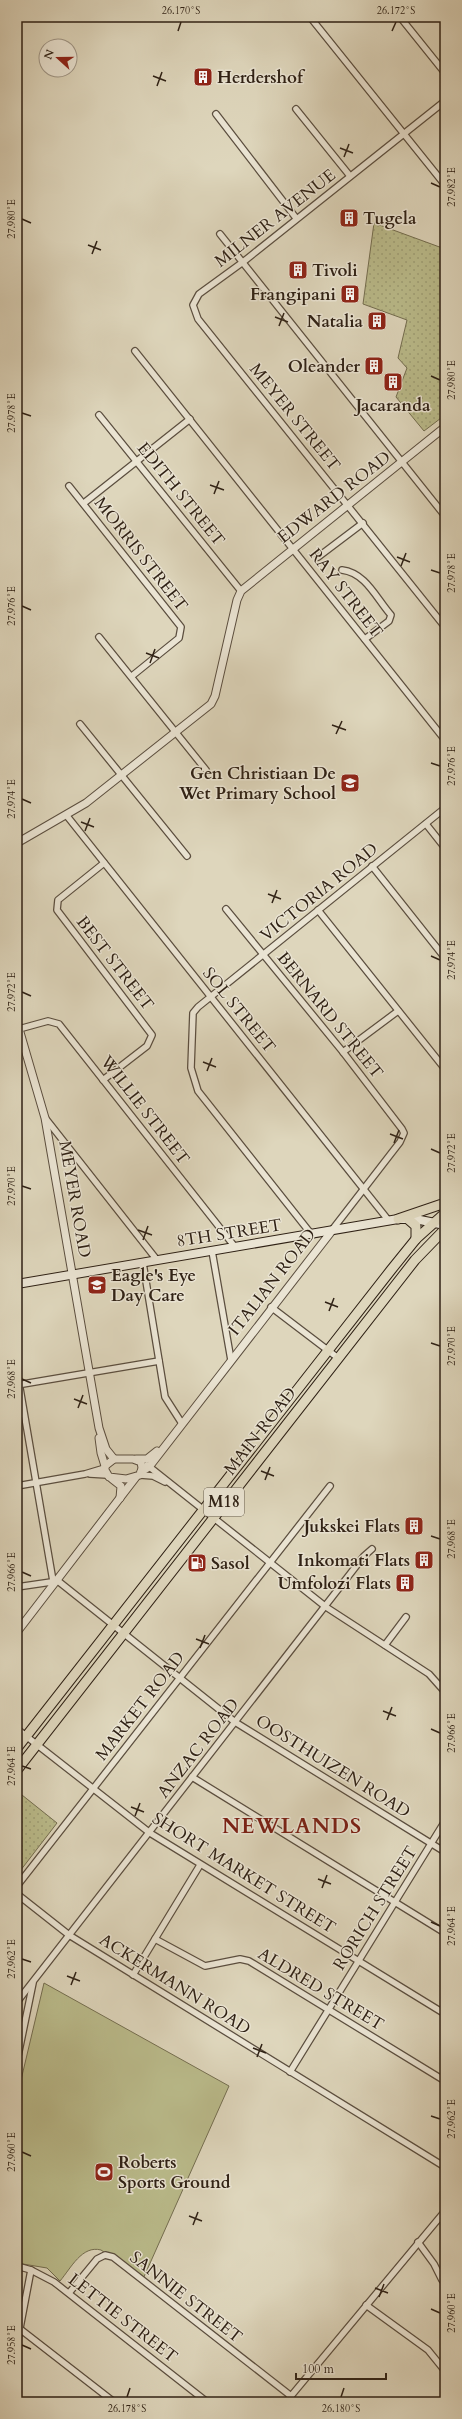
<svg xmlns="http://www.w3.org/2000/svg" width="462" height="2419" font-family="Cardo,serif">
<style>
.park{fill:url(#park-dots);stroke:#746e50}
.pitch{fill:#babb8b;stroke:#746e50}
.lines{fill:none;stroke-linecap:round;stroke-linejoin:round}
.minor-casing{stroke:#5b4e3f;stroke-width:8}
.tertiary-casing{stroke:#5b4e3f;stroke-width:9}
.secondary-casing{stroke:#2f2115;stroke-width:10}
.primary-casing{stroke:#2f2115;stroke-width:11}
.minor{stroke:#eae4d3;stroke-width:5.5}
.tertiary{stroke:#eae4d3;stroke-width:7}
.secondary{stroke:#eae4d3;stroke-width:8}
.primary{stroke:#ded6bc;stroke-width:9}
.ticks{fill:none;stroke:#2f2115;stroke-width:1.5}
.labels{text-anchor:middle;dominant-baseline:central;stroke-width:3;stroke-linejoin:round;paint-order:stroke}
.shield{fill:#eae4d3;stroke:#675c4e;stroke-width:1}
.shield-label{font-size:16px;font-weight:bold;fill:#2f2115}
.poi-label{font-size:17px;font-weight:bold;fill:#2f2115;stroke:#eae4d3;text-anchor:end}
.street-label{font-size:17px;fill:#2f2115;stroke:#eae4d3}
.district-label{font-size:21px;font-weight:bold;letter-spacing:1px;fill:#7a1f14;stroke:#eae4d3}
.neatline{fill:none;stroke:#2f2115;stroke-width:1.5}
.ticks-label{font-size:10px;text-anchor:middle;fill:#2f2115}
</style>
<defs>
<pattern id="park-dots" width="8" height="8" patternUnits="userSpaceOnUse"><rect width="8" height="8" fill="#babb8b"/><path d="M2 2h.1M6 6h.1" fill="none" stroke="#a0a077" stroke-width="1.8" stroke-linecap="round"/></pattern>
</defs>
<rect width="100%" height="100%" fill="#ded6bc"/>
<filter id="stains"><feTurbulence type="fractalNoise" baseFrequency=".005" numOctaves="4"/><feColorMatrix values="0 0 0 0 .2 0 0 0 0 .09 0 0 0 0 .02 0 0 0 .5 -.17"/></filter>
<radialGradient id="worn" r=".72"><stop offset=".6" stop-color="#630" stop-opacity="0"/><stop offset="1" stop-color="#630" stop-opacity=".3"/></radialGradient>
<!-- park -->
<g class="park">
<polygon points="374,223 445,249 445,383 440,397 445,415 424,431 396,397 407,368 398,358 407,320 363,304"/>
<polygon points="17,1791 57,1823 17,1875"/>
</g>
<!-- pitch -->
<path class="pitch" d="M44 1983 229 2086 143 2279 101 2250C82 2245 71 2268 60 2281L47 2268 17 2263V2097Z"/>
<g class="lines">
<!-- minor casing -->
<g class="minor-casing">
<g id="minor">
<polyline points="310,17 445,185"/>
<polyline points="400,17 445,73"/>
<polyline points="445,101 243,262 199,294 193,305 198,319 445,627"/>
<polyline points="296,109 350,176"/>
<polyline points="216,114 296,218"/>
<polyline points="220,234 445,516"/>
<polyline points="135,351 445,740"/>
<polyline points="445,396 445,402"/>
<polyline points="99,415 241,591"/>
<polyline points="69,486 181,627 179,638 132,676"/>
<polyline points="84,503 190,419"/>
<polyline points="318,557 363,523"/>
<path d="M342 570C366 573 376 598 391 615L389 621 365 639"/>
<polyline points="99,637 206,770"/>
<polyline points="80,724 187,856"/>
<polyline points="67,816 389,1221"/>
<polyline points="426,824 445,848"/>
<polyline points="372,866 445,958"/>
<polyline points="226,909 343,1052 402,1129 404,1133 400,1142 332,1230"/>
<polyline points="318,910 445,1069"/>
<polyline points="19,1029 48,1021 59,1024 235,1247"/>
<polyline points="343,1052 398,1011"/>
<polyline points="103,1080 147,1046 152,1035 57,910 58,900 104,863"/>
<polyline points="46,1119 157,1260"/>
<polyline points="312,1235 198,1091 191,1068 193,1013 198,1007 445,808"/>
<polyline points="212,1251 231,1360"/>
<polyline points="143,1263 165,1397 181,1422"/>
<polyline points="271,1307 338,1358"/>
<polyline points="17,1371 53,1581"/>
<polyline points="17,1385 159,1361"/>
<polyline points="147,1465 326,1607 429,1674 445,1692"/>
<polyline points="90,1474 107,1475"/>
<polyline points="140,1475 153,1476 165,1482"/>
<polyline points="17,1486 85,1474 105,1468"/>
<polyline points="17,1587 58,1581 235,1722 445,1852"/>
<polyline points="385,1645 406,1617"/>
<polyline points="17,1729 150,1833 445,2014"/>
<polyline points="192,1777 445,1933"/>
<polyline points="17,1886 330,1486"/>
<polyline points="17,1894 69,1935 445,2167"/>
<polyline points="155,1939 205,1966 240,1959 249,1961 445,2081"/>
<polyline points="133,1975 200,1865"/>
<polyline points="17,2002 364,1556 372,1549"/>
<polyline points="17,2061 33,1983"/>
<polyline points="290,2072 445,1821"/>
<polyline points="418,2242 434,2264 442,2280"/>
<polyline points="17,2266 31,2270 54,2282 207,2402"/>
<polyline points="69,2293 97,2259 105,2255 113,2257 291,2396"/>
<polyline points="366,2305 428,2350 445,2371"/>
<polyline points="20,2329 114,2402"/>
<polyline points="17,2344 31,2270"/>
<polyline points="17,2398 22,2402"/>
<polyline points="286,2402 445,2211"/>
</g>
</g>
<!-- tertiary casing -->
<g class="tertiary-casing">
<g id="tertiary">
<polyline points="17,843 86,803 211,704 215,696 237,600 241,591 445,427"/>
<polyline points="17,1022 45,1118 99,1428 106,1449 114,1459"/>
<polyline points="99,1438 101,1453 105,1466"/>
<polygon points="114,1459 133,1459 141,1462 142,1468 140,1475 126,1479 109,1477 105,1470 105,1466"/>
<polyline points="136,1459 147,1459 157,1451"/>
<polyline points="141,1472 149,1467 331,1232"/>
<polyline points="112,1479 121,1486 120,1498"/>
<polyline points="17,1632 136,1477"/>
</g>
</g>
<!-- secondary casing -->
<g class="secondary-casing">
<polyline id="secondary" points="17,1284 398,1219 415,1219 445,1225"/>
</g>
<!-- primary casing -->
<g class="primary-casing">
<g id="primary">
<polyline points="398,1219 445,1203"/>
<polyline points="408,1219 416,1226 416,1239"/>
<polyline points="17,1748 391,1270 416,1239 445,1213"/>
<polyline points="17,1770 415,1260 445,1229"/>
</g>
</g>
<!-- minor -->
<use href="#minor" class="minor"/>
<!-- tertiary -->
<use href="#tertiary" class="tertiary"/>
<!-- secondary -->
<use href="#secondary" class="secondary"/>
<!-- primary -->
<use href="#primary" class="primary"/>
</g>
<!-- ticks -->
<path class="ticks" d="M178 31 181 22M392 31 396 22M153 76 166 81M157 86 162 72M340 148 353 153M344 157 349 144M431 183 440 187M22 219 31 223M88 245 101 250M92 254 97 241M275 317 288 322M279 326 284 313M431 376 440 380M22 413 31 416M210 485 224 490M214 494 219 481M397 557 410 562M401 566 406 553M431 570 440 573M22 606 31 610M146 653 159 658M150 663 155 649M332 725 346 730M336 734 342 721M431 763 440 766M22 799 31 803M81 822 94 827M85 831 90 818M268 894 281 899M272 903 277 890M431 956 440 960M22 992 31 996M203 1062 216 1067M207 1071 212 1058M390 1134 403 1139M394 1143 399 1130M431 1149 440 1153M22 1186 31 1189M138 1230 152 1235M143 1240 148 1226M325 1302 338 1307M329 1311 334 1298M431 1343 440 1346M22 1379 31 1383M74 1399 87 1404M78 1408 83 1395M261 1471 274 1476M265 1480 270 1467M431 1536 440 1539M22 1572 31 1576M196 1639 209 1644M200 1648 205 1635M383 1711 396 1716M387 1720 392 1707M431 1729 440 1733M22 1766 31 1769M131 1807 144 1812M135 1816 140 1803M318 1879 331 1884M322 1888 327 1875M431 1922 440 1926M22 1959 31 1962M67 1976 80 1981M71 1985 76 1972M253 2048 266 2053M257 2057 262 2044M431 2116 440 2119M22 2152 31 2156M189 2216 202 2221M193 2225 198 2212M375 2288 388 2293M379 2297 384 2284M431 2309 440 2313M22 2345 31 2349M127 2397 130 2388M341 2397 344 2388"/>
<!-- icons -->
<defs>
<g id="building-square" transform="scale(1)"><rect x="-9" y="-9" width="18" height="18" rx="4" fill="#8f2418" stroke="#eae4d3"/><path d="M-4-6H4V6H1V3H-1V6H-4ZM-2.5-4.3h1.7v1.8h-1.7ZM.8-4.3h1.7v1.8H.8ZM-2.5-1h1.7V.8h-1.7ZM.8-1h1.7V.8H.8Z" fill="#fff"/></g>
<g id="school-square" transform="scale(1)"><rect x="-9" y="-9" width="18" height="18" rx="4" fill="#8f2418" stroke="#eae4d3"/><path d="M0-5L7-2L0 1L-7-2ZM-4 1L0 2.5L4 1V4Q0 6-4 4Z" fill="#fff"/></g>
<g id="fuel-square" transform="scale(1)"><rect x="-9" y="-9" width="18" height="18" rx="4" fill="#8f2418" stroke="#eae4d3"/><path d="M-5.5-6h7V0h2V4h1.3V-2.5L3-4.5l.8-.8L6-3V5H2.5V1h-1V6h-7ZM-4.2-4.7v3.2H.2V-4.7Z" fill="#fff"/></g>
<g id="stadium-square" transform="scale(1)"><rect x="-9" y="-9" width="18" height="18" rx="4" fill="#8f2418" stroke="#eae4d3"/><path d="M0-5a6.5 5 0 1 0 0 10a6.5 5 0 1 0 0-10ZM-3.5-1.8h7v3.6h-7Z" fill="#fff"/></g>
</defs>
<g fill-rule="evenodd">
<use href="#building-square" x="203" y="77"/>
<use href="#building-square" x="349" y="218"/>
<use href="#building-square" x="298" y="270"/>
<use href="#building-square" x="350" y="294"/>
<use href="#building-square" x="377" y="321"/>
<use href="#building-square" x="374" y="366"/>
<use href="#building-square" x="393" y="382"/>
<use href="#school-square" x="350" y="783"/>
<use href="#school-square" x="97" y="1285"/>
<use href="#building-square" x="414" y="1526"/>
<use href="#building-square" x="424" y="1560"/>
<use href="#fuel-square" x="197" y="1563"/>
<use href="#building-square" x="405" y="1583"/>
<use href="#stadium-square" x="104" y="2172"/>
</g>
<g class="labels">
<!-- shield labels -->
<rect class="shield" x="204" y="1488" width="40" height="28" rx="3"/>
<g class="shield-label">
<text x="224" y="1502">M18</text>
</g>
<!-- poi labels -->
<g class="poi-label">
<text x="217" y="77" text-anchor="start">Herdershof</text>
<text x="363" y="218" text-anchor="start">Tugela</text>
<text x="312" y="270" text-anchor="start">Tivoli</text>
<text x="336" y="294">Frangipani</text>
<text x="363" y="321">Natalia</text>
<text x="360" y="366">Oleander</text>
<text x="393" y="405" text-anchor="middle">Jacaranda</text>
<text x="336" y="773">Gen Christiaan De<tspan x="336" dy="20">Wet Primary School</tspan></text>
<text x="111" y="1275" text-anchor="start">Eagle's Eye<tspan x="111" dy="20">Day Care</tspan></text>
<text x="400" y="1526">Jukskei Flats</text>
<text x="410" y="1560">Inkomati Flats</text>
<text x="211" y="1563" text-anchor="start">Sasol</text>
<text x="391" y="1583">Umfolozi Flats</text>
<text x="118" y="2162" text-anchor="start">Roberts<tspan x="118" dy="20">Sports Ground</tspan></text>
</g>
<!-- street labels -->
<g class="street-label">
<text transform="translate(275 218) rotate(-38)">MILNER AVENUE</text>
<text transform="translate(295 417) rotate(51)">MEYER STREET</text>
<text transform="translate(181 494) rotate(51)">EDITH STREET</text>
<text transform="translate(334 497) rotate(-38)">EDWARD ROAD</text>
<text transform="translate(141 554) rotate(52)">MORRIS STREET</text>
<text transform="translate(346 593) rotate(52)">RAY STREET</text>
<text transform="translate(319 892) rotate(-39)">VICTORIA ROAD</text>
<text transform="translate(115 963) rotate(52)">BEST STREET</text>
<text transform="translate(239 1010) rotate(51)">SOL STREET</text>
<text transform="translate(330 1015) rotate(51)">BERNARD STREET</text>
<text transform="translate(145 1110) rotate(52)">WILLIE STREET</text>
<text transform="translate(75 1199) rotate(80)">MEYER ROAD</text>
<text transform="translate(229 1233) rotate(-9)">8TH STREET</text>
<text transform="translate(272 1282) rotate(-52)">ITALIAN ROAD</text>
<text transform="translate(260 1431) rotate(-52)">MAIN ROAD</text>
<text transform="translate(140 1706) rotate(-52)">MARKET ROAD</text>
<text transform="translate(198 1748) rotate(-52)">ANZAC ROAD</text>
<text transform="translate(333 1766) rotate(32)">OOSTHUIZEN ROAD</text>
<text transform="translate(244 1873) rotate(32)">SHORT MARKET STREET</text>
<text transform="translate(375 1908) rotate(-58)">RORICH STREET</text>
<text transform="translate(175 1984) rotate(32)">ACKERMANN ROAD</text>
<text transform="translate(321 1989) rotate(31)">ALDRED STREET</text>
<text transform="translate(186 2297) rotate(38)">SANNIE STREET</text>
<text transform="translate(123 2318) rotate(38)">LETTIE STREET</text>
</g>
<!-- district labels -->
<g class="district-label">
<text x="292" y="1826">NEWLANDS</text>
</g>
</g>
<!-- margin -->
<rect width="462" height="2419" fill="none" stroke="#ded6bc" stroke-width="44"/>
<!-- north arrow -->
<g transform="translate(58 58) rotate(291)"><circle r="19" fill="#eae4d3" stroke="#9f9687"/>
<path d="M0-3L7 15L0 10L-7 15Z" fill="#8f2418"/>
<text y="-6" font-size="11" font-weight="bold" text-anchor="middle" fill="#2f2115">N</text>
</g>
<!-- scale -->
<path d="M296 2373v6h90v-6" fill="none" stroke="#2f2115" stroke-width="2"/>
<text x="302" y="2373" font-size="12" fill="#2f2115" stroke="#eae4d3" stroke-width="3" paint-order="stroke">100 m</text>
<rect x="22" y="22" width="418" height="2375" class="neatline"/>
<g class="ticks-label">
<text x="181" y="14">26.170°S</text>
<text x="396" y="14">26.172°S</text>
<text transform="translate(451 187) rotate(-90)" y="4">27.982°E</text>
<text transform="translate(11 219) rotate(-90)" y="4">27.980°E</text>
<text transform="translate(451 380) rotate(-90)" y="4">27.980°E</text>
<text transform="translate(11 413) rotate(-90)" y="4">27.978°E</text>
<text transform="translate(451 573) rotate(-90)" y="4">27.978°E</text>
<text transform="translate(11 606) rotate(-90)" y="4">27.976°E</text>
<text transform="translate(451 766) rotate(-90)" y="4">27.976°E</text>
<text transform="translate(11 799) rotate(-90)" y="4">27.974°E</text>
<text transform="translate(451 960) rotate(-90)" y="4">27.974°E</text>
<text transform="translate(11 992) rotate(-90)" y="4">27.972°E</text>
<text transform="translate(451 1153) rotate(-90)" y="4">27.972°E</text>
<text transform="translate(11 1186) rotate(-90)" y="4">27.970°E</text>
<text transform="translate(451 1346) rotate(-90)" y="4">27.970°E</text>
<text transform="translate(11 1379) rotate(-90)" y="4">27.968°E</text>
<text transform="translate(451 1539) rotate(-90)" y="4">27.968°E</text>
<text transform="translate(11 1572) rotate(-90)" y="4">27.966°E</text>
<text transform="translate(451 1733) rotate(-90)" y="4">27.966°E</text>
<text transform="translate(11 1766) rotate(-90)" y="4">27.964°E</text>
<text transform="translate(451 1926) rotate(-90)" y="4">27.964°E</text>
<text transform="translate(11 1959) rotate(-90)" y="4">27.962°E</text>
<text transform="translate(451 2119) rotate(-90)" y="4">27.962°E</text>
<text transform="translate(11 2152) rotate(-90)" y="4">27.960°E</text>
<text transform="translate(451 2313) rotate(-90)" y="4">27.960°E</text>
<text transform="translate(11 2345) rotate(-90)" y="4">27.958°E</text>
<text x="127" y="2412">26.178°S</text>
<text x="341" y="2412">26.180°S</text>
</g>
<rect width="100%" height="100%" filter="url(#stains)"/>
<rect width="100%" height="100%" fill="url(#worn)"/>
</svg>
